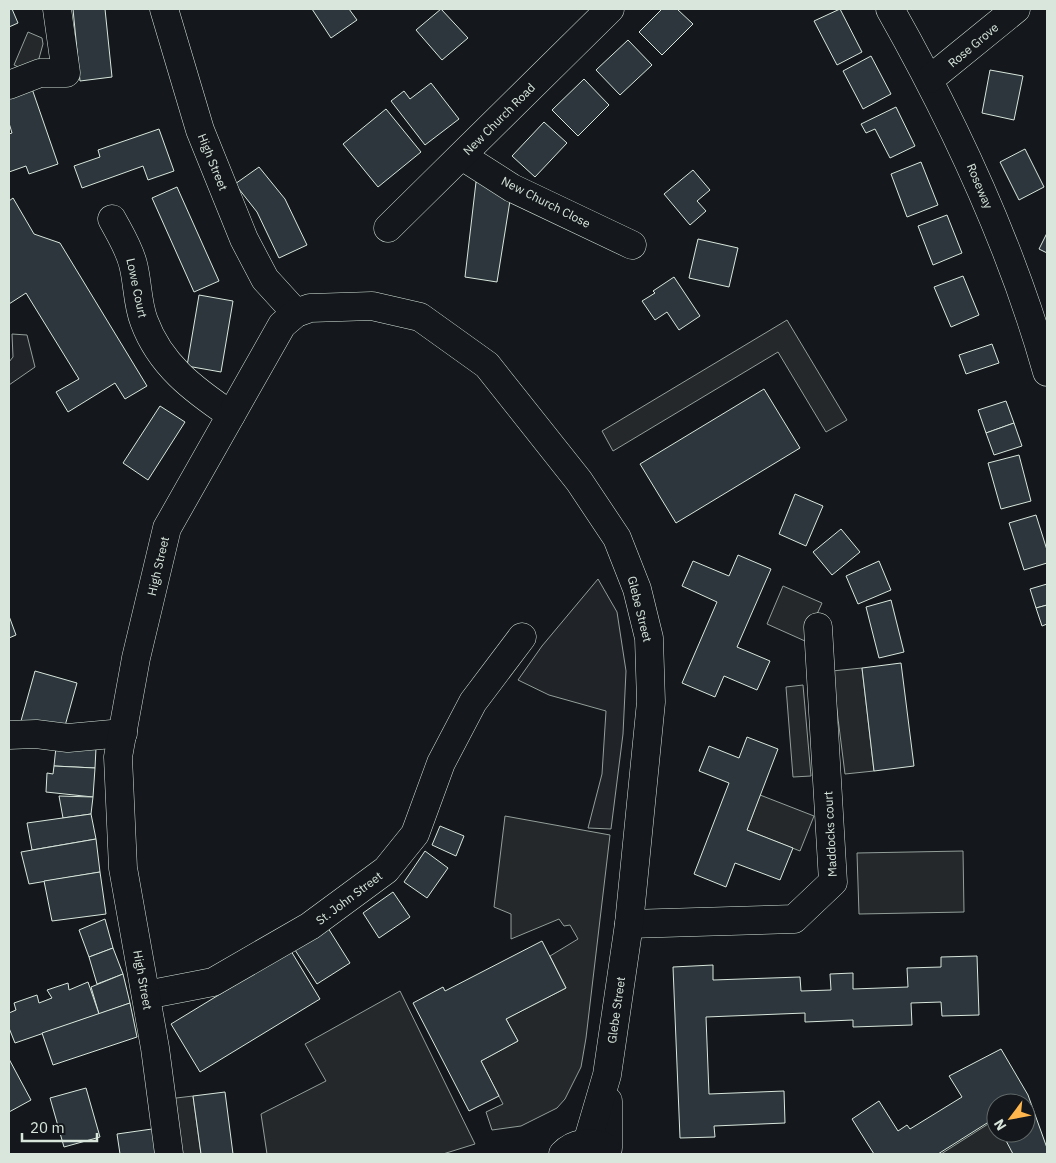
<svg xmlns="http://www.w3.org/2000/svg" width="1056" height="1163" font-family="'IBM Plex Sans',sans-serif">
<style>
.green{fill:#202428;stroke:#939e99}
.parking{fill:#24282b;stroke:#939e99}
.building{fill:#2c363c;stroke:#d8e6dc}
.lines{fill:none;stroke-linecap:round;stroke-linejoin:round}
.minor-casing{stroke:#d8e6dc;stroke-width:29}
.minor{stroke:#14181c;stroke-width:28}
.labels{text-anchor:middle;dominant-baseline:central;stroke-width:4;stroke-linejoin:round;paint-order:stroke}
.street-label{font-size:12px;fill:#d8e6dc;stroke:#14181c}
</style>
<rect width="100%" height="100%" fill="#14181c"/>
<!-- green -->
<g class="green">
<polygon points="12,334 27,335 35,367 9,385 9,362 13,357"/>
<polygon points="598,579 617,612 626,671 623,734 611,829 588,828 602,774 606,711 549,695 518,680 542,646"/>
</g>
<!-- parking -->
<g class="parking">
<polygon points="28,32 42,38 43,44 38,62 28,71 14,65"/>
<polygon points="787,320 847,420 826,432 778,352 613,451 602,431"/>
<polygon points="783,586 822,603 805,641 767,624"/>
<polygon points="862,668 874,771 845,774 832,671"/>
<polygon points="803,685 811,776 793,777 786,687"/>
<polygon points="760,795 814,816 800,851 747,830"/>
<polygon points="505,816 610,835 586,1038 581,1067 565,1099 557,1108 521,1126 492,1130 486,1112 503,1104 481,1061 518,1041 506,1019 566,988 550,956 578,939 570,925 564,926 559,919 511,939 511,914 494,907"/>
<polygon points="963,851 964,912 859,914 857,853"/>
<polygon points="400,991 475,1144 443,1154 267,1154 261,1114 326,1081 305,1044"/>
<polygon points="193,1096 201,1154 176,1154 168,1099"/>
<polygon points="996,1119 996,1133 1016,1133 1024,1154 941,1154"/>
</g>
<!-- building -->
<g class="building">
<polygon points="9,9 12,9 18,23 9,27"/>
<polygon points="73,9 105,9 112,77 80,81"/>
<polygon points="312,9 349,9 357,20 331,38"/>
<polygon points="441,9 468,38 442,60 416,30"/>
<polygon points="662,9 677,9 693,24 662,55 639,32"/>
<polygon points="840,9 862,52 837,65 814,21"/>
<polygon points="628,40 652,65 620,95 596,70"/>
<polygon points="871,56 891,94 863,109 843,71"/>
<polygon points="990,70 1023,76 1014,120 982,113"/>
<polygon points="584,79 609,105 578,136 552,110"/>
<polygon points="30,83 58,164 29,174 26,166 9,172 9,134 12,133 9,123 9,90"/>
<polygon points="431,83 459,119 425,145 391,101 404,91 410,99"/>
<polygon points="896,107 915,146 890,158 875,129 866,133 861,124"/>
<polygon points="386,109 421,152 378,187 343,144"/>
<polygon points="544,122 567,143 535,177 512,156"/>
<polygon points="159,129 174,171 148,180 143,166 82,188 74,166 100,157 98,150"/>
<polygon points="1025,149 1044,187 1019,200 1000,162"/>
<polygon points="921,162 938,205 907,217 891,174"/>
<polygon points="259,167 285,199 307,245 279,258 257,212 235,184"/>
<polygon points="693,170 710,190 697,201 706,211 690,225 664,194"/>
<polygon points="476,182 512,188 497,282 465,277"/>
<polygon points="177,187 219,281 194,292 152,198"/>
<polygon points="13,198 34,234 60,243 147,386 125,399 115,383 68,412 56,392 79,379 26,293 9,304 9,201"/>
<polygon points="947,215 962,253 933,265 918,226"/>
<polygon points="1047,233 1047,253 1039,249"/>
<polygon points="698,239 738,248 729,287 689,278"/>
<polygon points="963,276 979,315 951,327 934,287"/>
<polygon points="674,277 700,316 679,330 667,312 655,320 642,301 655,293 653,291"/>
<polygon points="199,295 233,301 221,372 187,366"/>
<polygon points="992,344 999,363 966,374 959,355"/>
<polygon points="764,389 800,448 676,523 640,464"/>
<polygon points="1006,401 1014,423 986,433 978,410"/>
<polygon points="160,406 185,422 148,480 123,463"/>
<polygon points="1014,423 1022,446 994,455 986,433"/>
<polygon points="1019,455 1031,501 1001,509 988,463"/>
<polygon points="795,494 823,506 806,546 779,534"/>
<polygon points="1036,515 1047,550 1047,563 1024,570 1009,523"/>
<polygon points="841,529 860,552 832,575 813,552"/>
<polygon points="738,555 771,569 737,647 770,661 757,690 724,676 715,697 682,683 717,602 682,586 693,561 729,576"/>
<polygon points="879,561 891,590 858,604 846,576"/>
<polygon points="1047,584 1047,605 1036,608 1030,589"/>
<polygon points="891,600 904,652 879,658 866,607"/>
<polygon points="1047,605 1047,624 1042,626 1036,608"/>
<polygon points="9,616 16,635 9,638"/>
<polygon points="901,663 914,766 874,771 862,668"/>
<polygon points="35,671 77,683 63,733 21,721"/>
<polygon points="747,737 778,749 747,830 793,848 780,880 735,863 726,887 694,874 729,783 699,771 709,746 739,758"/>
<polygon points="56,747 96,748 95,768 54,766"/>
<polygon points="54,766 95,768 93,797 46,792 47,773 53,774"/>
<polygon points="59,796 93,797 91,814 63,818"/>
<polygon points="91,814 96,839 32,850 27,823"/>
<polygon points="440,826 464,836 456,856 432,845"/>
<polygon points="96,839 100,872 29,884 21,852"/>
<polygon points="425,851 448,868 427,898 404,882"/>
<polygon points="100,872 106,914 52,921 44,881"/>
<polygon points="393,892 410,917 379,938 363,913"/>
<polygon points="105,919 113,948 89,957 79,930"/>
<polygon points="328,928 350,963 317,984 295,950"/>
<polygon points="542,941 566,988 506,1019 518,1041 481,1061 499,1096 469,1111 413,1003 443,987 445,991"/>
<polygon points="113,948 123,974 97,984 89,957"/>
<polygon points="291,951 320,999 200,1072 171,1024"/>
<polygon points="977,956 979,1015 942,1016 941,1002 911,1003 912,1025 853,1027 853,1020 805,1022 805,1013 706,1017 709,1094 784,1091 785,1123 714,1126 715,1137 680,1138 673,967 713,965 713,980 800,977 801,991 831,990 830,974 853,973 853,989 908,987 907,968 941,967 941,957"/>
<polygon points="123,974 130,1003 99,1014 91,987"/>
<polygon points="88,982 99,1014 15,1043 9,1028 9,1013 16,1010 14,1003 37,995 39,1003 52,998 47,990 68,983 69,990"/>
<polygon points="130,1003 137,1037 53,1065 42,1033"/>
<polygon points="1001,1049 1028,1095 1047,1148 1047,1154 1013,1154 1002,1133 1026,1133 1026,1103 996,1103 996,1121 995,1118 938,1154 874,1154 852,1119 879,1101 898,1131 907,1125 910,1129 962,1097 949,1076"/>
<polygon points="9,1059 31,1100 9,1112"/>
<polygon points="86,1088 100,1137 64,1147 50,1098"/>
<polygon points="225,1092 233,1154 201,1154 193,1096"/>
<polygon points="152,1129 156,1154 120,1154 117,1134"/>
</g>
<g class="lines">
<!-- minor casing -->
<g class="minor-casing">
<g id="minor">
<polyline points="164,9 200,130 244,239 265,279 296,313"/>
<path d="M890 9C955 124 1011 244 1047 372"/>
<polyline points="930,79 1016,9"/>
<polyline points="9,85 40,73 66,73 57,9"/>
<polyline points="462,156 512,188 632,245"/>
<path d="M112 219C120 234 129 248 133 264 138 283 137 303 144 321 160 365 194 390 231 415"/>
<polyline points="388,228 610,9"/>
<polyline points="9,735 36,734 68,738 123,733"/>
<polyline points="629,924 794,919 833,882 818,627"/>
<polyline points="146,995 213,982 310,926 386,870 415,834 441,763 473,702 522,637"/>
<polyline points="608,1101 608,1148"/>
<polyline points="169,1154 155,1048 123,868 118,757 136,658 167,528 282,325 296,313 310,308 372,306 420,317 487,365 579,481 617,538 637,589 649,638 651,702 629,924 607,1075 587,1143"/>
<path d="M563 1154C574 1142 591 1141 605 1147"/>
</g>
</g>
<!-- minor -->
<use href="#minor" class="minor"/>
</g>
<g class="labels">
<!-- street labels -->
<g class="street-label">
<text transform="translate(973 45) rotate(-40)">Rose Grove</text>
<text transform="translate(499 119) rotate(-45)">New Church Road</text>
<text transform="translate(213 162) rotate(68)">High Street</text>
<text transform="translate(980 186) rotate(67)">Roseway</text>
<text transform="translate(546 202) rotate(27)">New Church Close</text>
<text transform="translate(137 288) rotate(78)">Lowe Court</text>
<text transform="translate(158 566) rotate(-77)">High Street</text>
<text transform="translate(640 609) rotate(76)">Glebe Street</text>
<text transform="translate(830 834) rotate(-93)">Maddocks court</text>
<text transform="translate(349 898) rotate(-37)">St. John Street</text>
<text transform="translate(143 980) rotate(80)">High Street</text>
<text transform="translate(616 1010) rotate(-82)">Glebe Street</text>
</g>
</g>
<!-- border -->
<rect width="1056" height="1163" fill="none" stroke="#d8e6dc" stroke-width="20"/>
<!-- north arrow -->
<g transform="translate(1011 1118) rotate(238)"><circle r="24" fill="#14181c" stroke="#626a69"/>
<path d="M0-4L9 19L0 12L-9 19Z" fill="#ffb74d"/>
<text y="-8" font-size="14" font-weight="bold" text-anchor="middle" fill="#d8e6dc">N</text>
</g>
<!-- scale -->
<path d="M22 1133v8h75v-8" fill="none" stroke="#d8e6dc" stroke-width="2.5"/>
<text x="30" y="1133" font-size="15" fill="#d8e6dc" stroke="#14181c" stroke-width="4" paint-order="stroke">20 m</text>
</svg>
